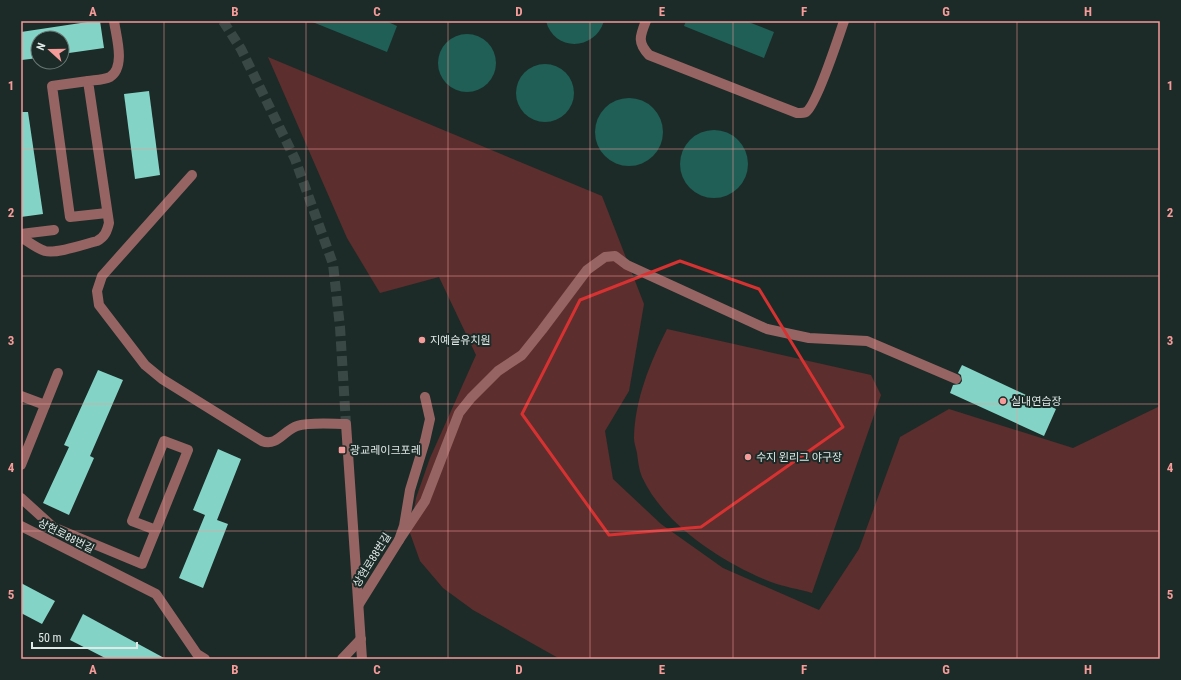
<svg xmlns="http://www.w3.org/2000/svg" width="1181" height="680" font-family="'Roboto Condensed','Noto Sans KR',sans-serif">
<style>
.green{fill:#5c2e2d}
.water{fill:#1f5f55}
.building{fill:#83d4c6}
.lines{fill:none;stroke-linecap:round;stroke-linejoin:round}
.minor-tunnel{stroke:#394845;stroke-width:10;stroke-dasharray:10 5;stroke-linecap:butt}
.minor{stroke:#966563;stroke-width:10}
.marked{fill:none;stroke:#d63232;stroke-width:3;stroke-linejoin:round}
.grid{fill:none;stroke:#f59b99;stroke-width:1;stroke-opacity:0.55}
.poi-dot{fill:#f59b99;stroke:#1c2b28;stroke-width:1.5}
.labels{text-anchor:middle;dominant-baseline:central;stroke-width:4;stroke-linejoin:round;paint-order:stroke}
.poi-label{font-size:11px;fill:#dfe9e7;stroke:#1c2b28;text-anchor:start}
.street-label{font-size:11px;fill:#dfe9e7;stroke:#1c2b28}
.neatline{fill:none;stroke:#f59b99;stroke-width:1.5}
.grid-label{font-size:13px;text-anchor:middle;font-weight:bold;fill:#f59b99}
</style>
<rect width="100%" height="100%" fill="#1c2b28"/>
<!-- green -->
<g class="green">
<polygon points="268,57 602,196 644,304 629,391 605,431 613,479 661,524 723,568 819,610 859,549 900,437 949,409 1073,448 1160,406 1160,659 560,659 473,610 443,588 420,561 410,533 416,498 430,458 476,355 439,277 380,293 347,238"/>
<path d="M667 329 871 375 881 395 812 593C799 589 784 587 771 582 723 563 664 525 642 477 639 470 638 461 637 453 636 448 634 443 634 438 635 399 650 363 667 329Z"/>
</g>
<!-- water -->
<g class="water">
<polygon points="310,21 386,21 397,26 387,52"/>
<path d="M546 21H604C595 51 554 52 546 21Z"/>
<polygon points="686,21 746,21 774,32 764,58 684,26"/>
<circle cx="467" cy="63" r="29"/>
<circle cx="545" cy="93" r="29"/>
<circle cx="629" cy="132" r="34"/>
<circle cx="714" cy="164" r="34"/>
</g>
<!-- building -->
<g class="building">
<polygon points="94,21 100,21 104,48 62,54 62,38 38,38 38,58 22,60 21,32"/>
<polygon points="149,91 160,175 135,179 124,94"/>
<polygon points="21,112 28,112 43,214 21,217"/>
<polygon points="962,365 1056,409 1044,436 950,393 953,385 960,384 962,381 961,375 958,373"/>
<polygon points="98,370 123,380 90,456 94,458 69,515 43,503 69,447 64,445"/>
<polygon points="218,449 241,459 217,520 228,524 203,588 179,578 205,515 193,510"/>
<polygon points="21,583 55,601 42,624 21,613"/>
<polygon points="83,614 166,659 107,659 70,640"/>
</g>
<g class="lines">
<!-- minor-tunnel -->
<polyline class="minor-tunnel" points="223,21 241,49 295,159 333,264 340,327 346,424"/>
<!-- minor -->
<g class="minor">
<path d="M646 21C640 36 637 42 649 55L797 113C799 113 804 113 806 112 816 106 839 36 844 21"/>
<polyline points="88,81 52,86 70,217 107,213"/>
<path d="M192 175 102 276 97 291 99 305 145 365 162 379 262 441C277 447 284 430 297 426 309 422 333 424 346 424L362 659"/>
<polyline points="21,234 54,230"/>
<path d="M21 237C29 242 36 248 45 251 57 254 85 244 97 241 105 237 107 231 109 223L88 81C95 80 104 80 110 77 126 67 116 36 114 21"/>
<polyline points="21,396 45,405"/>
<polyline points="21,465 58,373"/>
<polyline points="21,498 53,527 142,564 188,450 164,441 132,521 156,530"/>
<polyline points="21,526 156,594 197,654 205,659"/>
<polyline points="399,540 425,501 459,413 471,398 498,371 522,355 542,330 587,270 605,257 615,256 627,265 767,329 809,338 867,341 956,379"/>
<polyline points="359,604 399,540 404,526 410,490 425,441 430,419 425,397"/>
<polyline points="342,659 361,639"/>
</g>
</g>
<!-- marked area -->
<path class="marked" d="M680 261 759 289 843 427 701 527 609 535 522 414 580 300Z"/>
<!-- grid -->
<path class="grid" d="M164 21V659M306 21V659M448 21V659M590 21V659M733 21V659M875 21V659M1017 21V659M21 149H1160M21 276H1160M21 404H1160M21 531H1160"/>
<!-- markers -->
<g class="poi-dot">
<circle cx="422" cy="340" r="4"/>
<circle cx="1003" cy="401" r="4"/>
<rect x="338" y="446" width="8" height="8" rx="2"/>
<circle cx="748" cy="457" r="4"/>
</g>
<g class="labels">
<!-- poi labels -->
<g class="poi-label">
<text x="430" y="340">지예슬유치원</text>
<text x="1011" y="401">실내연습장</text>
<text x="350" y="450">광교레이크포레</text>
<text x="756" y="457">수지 윈리그 야구장</text>
</g>
<!-- street labels -->
<g class="street-label">
<text transform="translate(66 536) rotate(27)">상현로88번길</text>
<text transform="translate(372 560) rotate(-58)">상현로88번길</text>
</g>
</g>
<!-- border -->
<rect width="1181" height="680" fill="none" stroke="#1c2b28" stroke-width="44"/>
<!-- north arrow -->
<g transform="translate(50 50) rotate(291)"><circle r="19" fill="#1c2b28" stroke="#6a7774"/>
<path d="M0-3L7 15L0 10L-7 15Z" fill="#f59b99"/>
<text y="-6" font-size="11" font-weight="bold" text-anchor="middle" fill="#dfe9e7">N</text>
</g>
<!-- scale -->
<path d="M32 642v6h105v-6" fill="none" stroke="#dfe9e7" stroke-width="2"/>
<text x="38" y="642" font-size="12" fill="#dfe9e7" stroke="#1c2b28" stroke-width="3" paint-order="stroke">50 m</text>
<rect x="22" y="22" width="1137" height="636" class="neatline"/>
<g class="grid-label">
<text x="93" y="16">A</text>
<text x="235" y="16">B</text>
<text x="377" y="16">C</text>
<text x="519" y="16">D</text>
<text x="662" y="16">E</text>
<text x="804" y="16">F</text>
<text x="946" y="16">G</text>
<text x="1088" y="16">H</text>
<text x="11" y="90">1</text>
<text x="1170" y="90">1</text>
<text x="11" y="217">2</text>
<text x="1170" y="217">2</text>
<text x="11" y="345">3</text>
<text x="1170" y="345">3</text>
<text x="11" y="472">4</text>
<text x="1170" y="472">4</text>
<text x="11" y="599">5</text>
<text x="1170" y="599">5</text>
<text x="93" y="674">A</text>
<text x="235" y="674">B</text>
<text x="377" y="674">C</text>
<text x="519" y="674">D</text>
<text x="662" y="674">E</text>
<text x="804" y="674">F</text>
<text x="946" y="674">G</text>
<text x="1088" y="674">H</text>
</g>
</svg>
